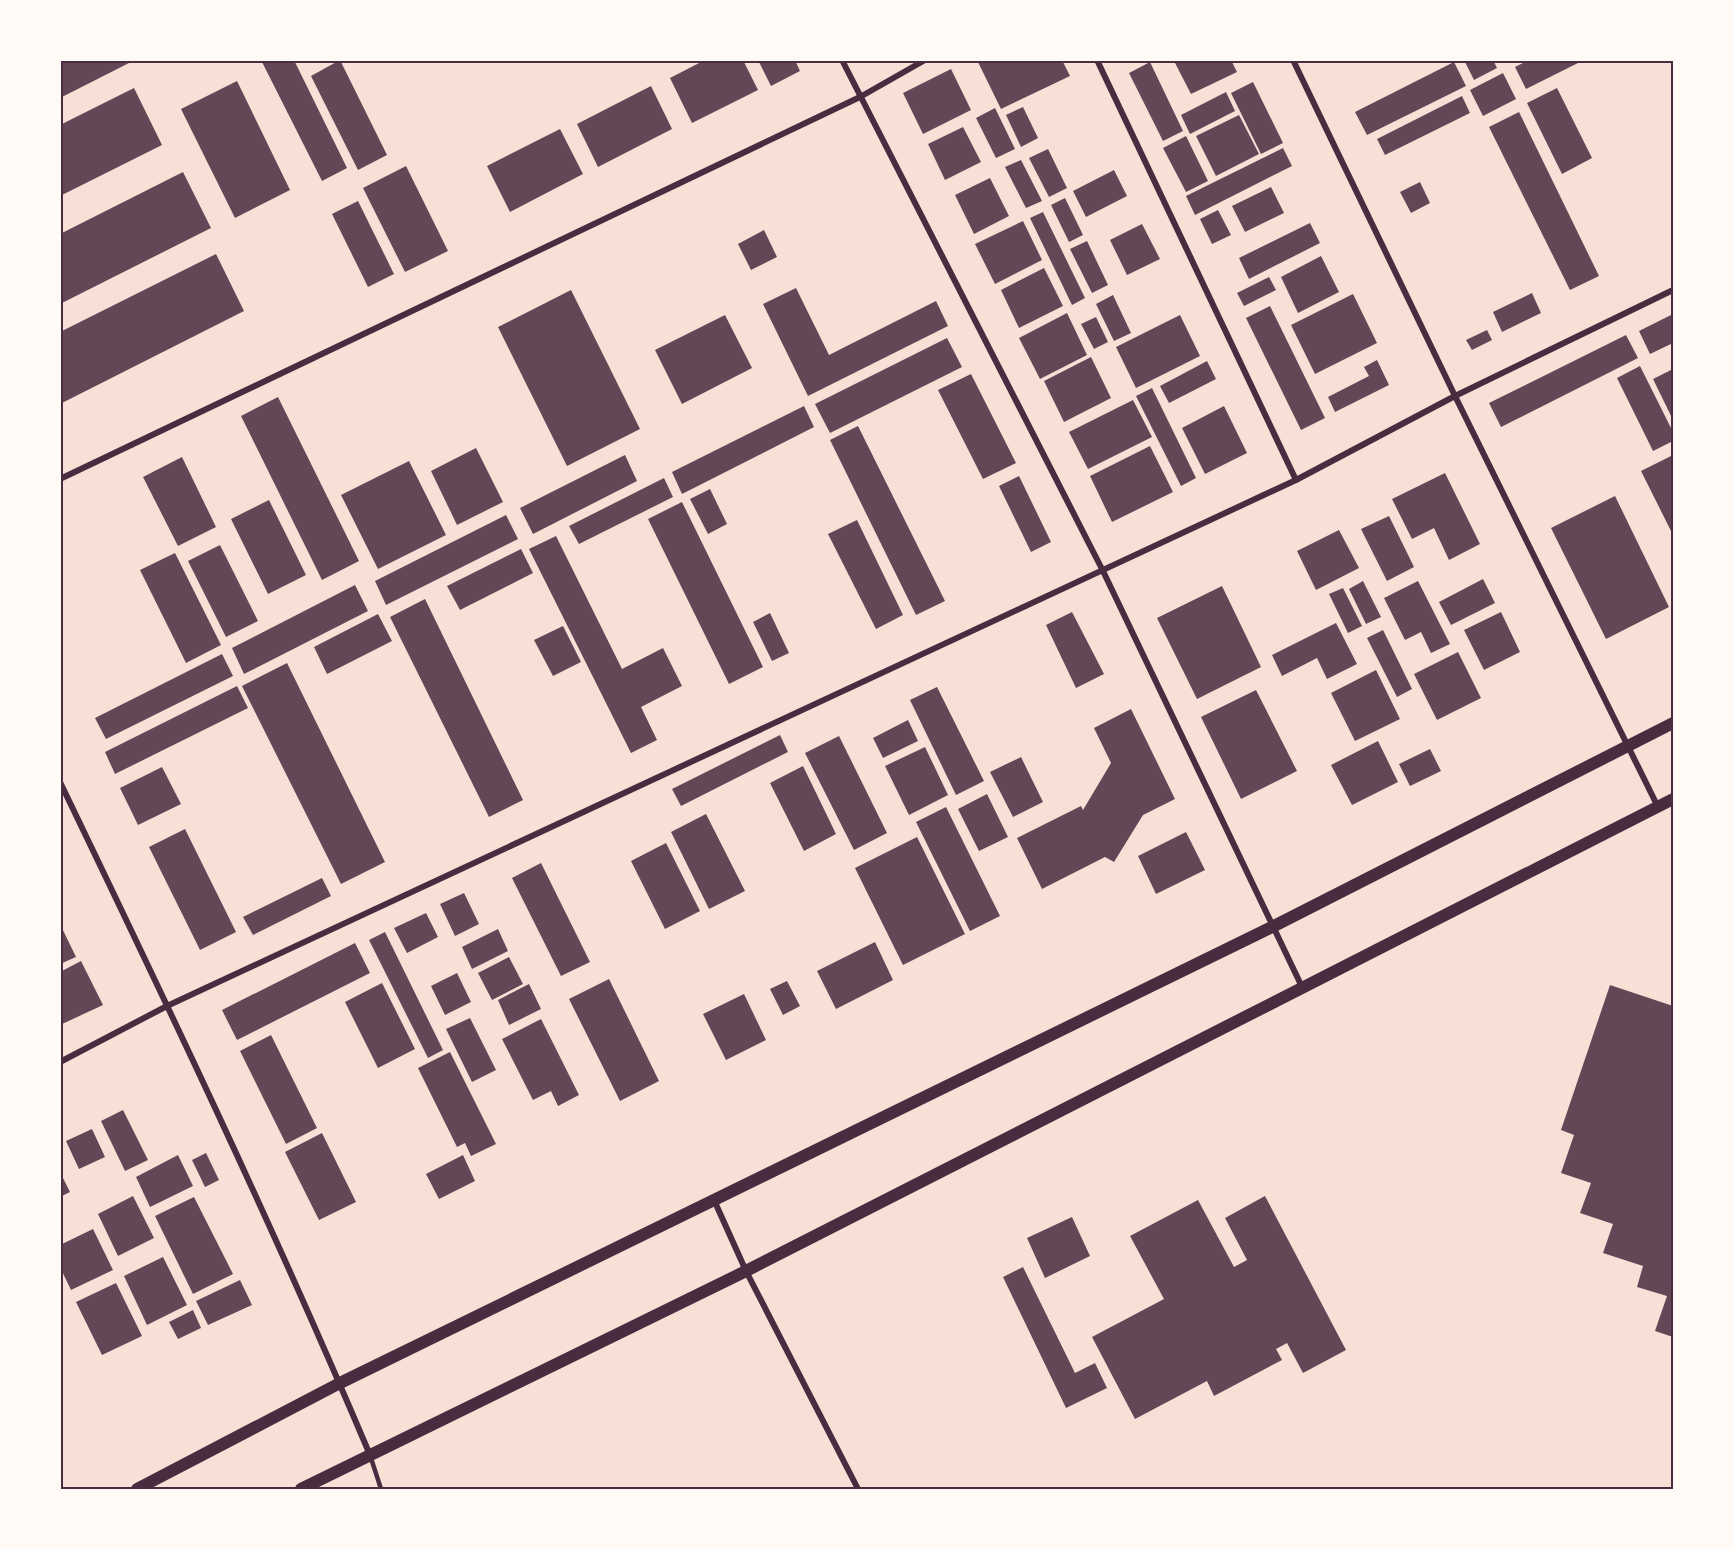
<svg xmlns="http://www.w3.org/2000/svg" width="1733" height="1549" font-family="'Libre Baskerville',serif">
<style>
.building{fill:#644757}
.lines{fill:none;stroke-linecap:round;stroke-linejoin:round}
.service{stroke:#4a2c40;stroke-width:4.5}
.minor{stroke:#4a2c40;stroke-width:6}
.secondary{stroke:#4a2c40;stroke-width:12}
.neatline{fill:none;stroke:#4a2c40;stroke-width:2}
</style>
<rect width="100%" height="100%" fill="#f7e1d7"/>
<!-- building -->
<g class="building">
<polygon points="60,60 127,60 129,63 60,98"/>
<polygon points="261,60 294,60 347,168 322,181"/>
<polygon points="340,60 387,155 358,170 311,76"/>
<polygon points="705,60 743,60 758,90 692,123 670,78"/>
<polygon points="758,60 795,60 800,71 771,86"/>
<polygon points="977,60 1062,60 1070,76 1001,109"/>
<polygon points="1231,60 1237,72 1191,94 1174,61"/>
<polygon points="1464,60 1493,60 1497,68 1474,80"/>
<polygon points="1529,60 1584,60 1526,89 1515,67"/>
<polygon points="1150,62 1183,131 1163,141 1129,73"/>
<polygon points="1454,62 1466,86 1367,135 1355,112"/>
<polygon points="951,69 971,110 923,134 903,93"/>
<polygon points="1503,73 1516,99 1483,116 1470,90"/>
<polygon points="237,81 290,190 235,218 181,109"/>
<polygon points="1253,82 1283,143 1261,154 1231,93"/>
<polygon points="651,86 672,129 598,167 577,124"/>
<polygon points="134,88 162,145 60,196 60,125"/>
<polygon points="1557,88 1592,158 1562,174 1527,103"/>
<polygon points="1226,92 1235,111 1190,134 1181,115"/>
<polygon points="1462,96 1470,113 1385,155 1377,139"/>
<polygon points="1023,107 1038,138 1021,147 1006,115"/>
<polygon points="995,108 1015,149 996,158 976,118"/>
<polygon points="1519,112 1599,276 1570,290 1489,127"/>
<polygon points="1239,115 1259,154 1216,176 1196,136"/>
<polygon points="963,127 981,162 945,180 928,144"/>
<polygon points="560,129 583,174 510,212 487,166"/>
<polygon points="1186,136 1208,181 1186,192 1163,148"/>
<polygon points="1283,148 1292,166 1195,215 1186,196"/>
<polygon points="1048,149 1067,188 1049,197 1029,158"/>
<polygon points="1021,160 1042,201 1026,208 1005,167"/>
<polygon points="406,166 448,251 405,272 363,188"/>
<polygon points="1114,170 1127,196 1086,217 1073,191"/>
<polygon points="183,172 211,228 60,304 60,234"/>
<polygon points="990,178 1009,216 974,234 955,195"/>
<polygon points="1420,182 1430,203 1411,213 1400,192"/>
<polygon points="1271,187 1284,213 1245,232 1232,206"/>
<polygon points="1065,198 1083,235 1069,242 1051,205"/>
<polygon points="358,201 394,274 368,287 332,214"/>
<polygon points="1218,210 1231,235 1212,244 1200,219"/>
<polygon points="1043,212 1085,298 1072,305 1030,218"/>
<polygon points="1023,221 1042,260 995,284 975,244"/>
<polygon points="1310,223 1320,243 1249,279 1239,258"/>
<polygon points="1142,224 1160,259 1127,275 1110,240"/>
<polygon points="764,230 777,257 751,270 738,244"/>
<polygon points="1087,241 1108,285 1092,293 1070,249"/>
<polygon points="216,254 244,311 60,404 60,332"/>
<polygon points="1321,256 1339,292 1298,313 1281,277"/>
<polygon points="1044,268 1063,306 1019,328 1001,290"/>
<polygon points="1269,277 1276,290 1244,306 1237,293"/>
<polygon points="796,288 829,355 936,301 948,326 808,396 763,304"/>
<polygon points="571,290 640,429 567,466 498,327"/>
<polygon points="1532,293 1541,313 1502,332 1493,312"/>
<polygon points="1353,294 1377,343 1315,374 1291,325"/>
<polygon points="1113,295 1131,333 1114,341 1096,304"/>
<polygon points="1270,306 1325,418 1301,430 1246,318"/>
<polygon points="1067,313 1087,355 1040,379 1019,338"/>
<polygon points="1673,314 1673,343 1650,354 1639,331"/>
<polygon points="725,315 752,368 682,404 655,350"/>
<polygon points="1180,315 1200,356 1136,388 1116,347"/>
<polygon points="1096,317 1108,342 1094,349 1081,324"/>
<polygon points="1487,330 1492,340 1472,350 1466,340"/>
<polygon points="1626,335 1638,358 1501,427 1489,403"/>
<polygon points="947,338 962,367 830,433 815,404"/>
<polygon points="1091,357 1111,398 1064,422 1044,381"/>
<polygon points="1377,360 1389,385 1335,412 1328,397 1369,376 1364,367"/>
<polygon points="1207,361 1216,379 1169,403 1160,386"/>
<polygon points="1640,366 1673,432 1673,441 1653,451 1617,378"/>
<polygon points="1673,369 1673,420 1653,379"/>
<polygon points="971,374 1016,463 983,479 938,390"/>
<polygon points="1152,388 1196,478 1181,486 1136,396"/>
<polygon points="278,397 359,561 322,580 241,416"/>
<polygon points="1133,400 1152,437 1088,469 1069,432"/>
<polygon points="804,406 814,427 682,494 672,472"/>
<polygon points="1224,406 1247,453 1205,474 1182,428"/>
<polygon points="858,426 945,601 916,615 830,440"/>
<polygon points="1150,446 1173,492 1112,522 1090,476"/>
<polygon points="476,448 503,502 457,525 431,471"/>
<polygon points="625,455 637,481 533,534 520,508"/>
<polygon points="1673,455 1673,530 1671,531 1641,471"/>
<polygon points="182,457 216,527 178,546 143,477"/>
<polygon points="409,461 446,535 378,569 341,495"/>
<polygon points="1445,473 1480,544 1449,560 1434,528 1412,539 1392,499"/>
<polygon points="1019,476 1051,542 1031,552 999,486"/>
<polygon points="664,478 673,497 579,544 569,526"/>
<polygon points="710,489 727,524 708,534 690,499"/>
<polygon points="1615,496 1669,607 1606,639 1551,528"/>
<polygon points="269,500 306,575 268,594 231,519"/>
<polygon points="682,502 763,667 729,684 648,519"/>
<polygon points="506,515 518,539 386,605 375,581"/>
<polygon points="1389,516 1414,567 1387,581 1361,529"/>
<polygon points="857,520 903,615 876,629 828,534"/>
<polygon points="1339,530 1359,568 1316,590 1297,551"/>
<polygon points="556,536 622,669 663,648 682,686 641,707 657,740 631,753 529,549"/>
<polygon points="220,545 258,621 226,637 188,561"/>
<polygon points="521,549 533,573 460,610 447,586"/>
<polygon points="175,553 221,645 186,663 140,570"/>
<polygon points="1483,579 1495,603 1451,625 1439,602"/>
<polygon points="1363,581 1381,617 1366,624 1349,589"/>
<polygon points="1418,581 1450,644 1431,653 1421,632 1405,640 1384,598"/>
<polygon points="355,585 368,611 244,674 232,648"/>
<polygon points="1222,586 1261,667 1197,699 1157,618"/>
<polygon points="1343,588 1362,626 1348,633 1329,594"/>
<polygon points="425,599 523,800 489,817 390,617"/>
<polygon points="1072,612 1104,674 1076,688 1046,625"/>
<polygon points="1501,612 1520,652 1484,670 1464,630"/>
<polygon points="770,613 789,653 772,661 753,622"/>
<polygon points="378,614 392,641 327,674 314,647"/>
<polygon points="1336,623 1357,664 1327,679 1317,658 1282,676 1272,655"/>
<polygon points="563,626 581,662 553,676 534,640"/>
<polygon points="1383,630 1412,689 1397,697 1367,638"/>
<polygon points="1458,652 1481,698 1437,720 1414,674"/>
<polygon points="222,654 233,676 106,739 95,718"/>
<polygon points="287,663 385,862 341,884 242,686"/>
<polygon points="1376,670 1400,719 1355,741 1331,693"/>
<polygon points="237,686 248,708 115,774 105,752"/>
<polygon points="937,687 984,781 956,795 910,700"/>
<polygon points="1256,690 1297,771 1241,799 1201,717"/>
<polygon points="1131,709 1175,799 1143,815 1114,862 1105,857 1042,889 1017,838 1081,806 1083,810 1111,763 1094,728"/>
<polygon points="908,720 918,741 883,758 873,738"/>
<polygon points="780,735 788,752 681,806 672,789"/>
<polygon points="839,736 887,833 854,850 805,753"/>
<polygon points="1378,741 1398,782 1352,805 1331,765"/>
<polygon points="925,747 948,795 909,815 885,766"/>
<polygon points="1430,749 1441,771 1410,786 1399,764"/>
<polygon points="1021,757 1043,802 1013,817 990,772"/>
<polygon points="803,766 836,834 804,851 770,783"/>
<polygon points="162,767 181,804 138,825 120,788"/>
<polygon points="987,794 1008,837 979,851 958,809"/>
<polygon points="946,807 1000,916 970,931 916,822"/>
<polygon points="706,814 745,891 709,909 671,832"/>
<polygon points="185,829 236,932 200,950 149,847"/>
<polygon points="1186,832 1205,870 1156,894 1138,856"/>
<polygon points="917,837 965,934 903,965 855,868"/>
<polygon points="666,843 700,911 665,929 631,861"/>
<polygon points="541,863 590,962 561,976 512,878"/>
<polygon points="322,878 331,896 253,935 243,917"/>
<polygon points="464,893 479,924 455,936 440,904"/>
<polygon points="426,913 438,937 407,953 394,928"/>
<polygon points="60,924 76,957 60,964"/>
<polygon points="498,929 508,951 472,969 462,947"/>
<polygon points="385,932 443,1050 428,1058 369,940"/>
<polygon points="875,942 893,980 836,1009 817,971"/>
<polygon points="355,943 370,973 237,1040 222,1010"/>
<polygon points="509,957 523,984 492,1000 478,973"/>
<polygon points="81,961 103,1005 60,1025 60,972"/>
<polygon points="457,973 471,1002 445,1015 431,986"/>
<polygon points="609,979 659,1081 620,1101 569,999"/>
<polygon points="787,981 800,1006 783,1015 770,989"/>
<polygon points="382,983 415,1049 378,1068 345,1002"/>
<polygon points="529,984 541,1009 509,1025 498,1000"/>
<polygon points="1610,985 1673,1006 1673,1337 1655,1331 1667,1296 1637,1287 1643,1266 1603,1253 1613,1224 1580,1213 1591,1183 1561,1173 1574,1135 1561,1130"/>
<polygon points="744,994 766,1040 726,1060 703,1014"/>
<polygon points="470,1018 496,1070 472,1082 446,1029"/>
<polygon points="541,1019 579,1095 558,1106 551,1091 533,1100 502,1039"/>
<polygon points="271,1035 317,1128 286,1144 240,1051"/>
<polygon points="450,1052 496,1144 471,1156 465,1143 457,1147 418,1068"/>
<polygon points="123,1110 148,1160 125,1171 101,1121"/>
<polygon points="92,1129 105,1157 79,1169 66,1141"/>
<polygon points="322,1133 356,1202 319,1220 285,1152"/>
<polygon points="206,1153 219,1180 205,1187 192,1160"/>
<polygon points="178,1155 193,1186 150,1207 136,1177"/>
<polygon points="463,1155 475,1181 439,1199 426,1174"/>
<polygon points="60,1172 70,1192 60,1197"/>
<polygon points="133,1196 154,1238 118,1256 98,1214"/>
<polygon points="1265,1196 1346,1350 1303,1373 1287,1343 1276,1349 1282,1360 1214,1396 1207,1381 1135,1419 1092,1337 1164,1299 1130,1236 1198,1200 1234,1267 1247,1260 1225,1218"/>
<polygon points="194,1197 233,1274 193,1294 155,1216"/>
<polygon points="1072,1217 1090,1256 1045,1278 1027,1238"/>
<polygon points="93,1229 113,1270 71,1290 60,1267 60,1245"/>
<polygon points="163,1257 187,1305 147,1325 124,1276"/>
<polygon points="1023,1267 1075,1373 1095,1363 1107,1388 1066,1408 1003,1277"/>
<polygon points="240,1280 252,1305 208,1325 196,1301"/>
<polygon points="116,1283 142,1336 102,1355 76,1302"/>
<polygon points="193,1310 201,1328 178,1339 169,1322"/>
</g>
<g class="lines">
<!-- service -->
<polyline class="service" points="370,1455 381,1489"/>
<!-- minor -->
<g class="minor">
<polyline points="842,60 1103,571 1303,989"/>
<polyline points="1097,60 1296,480"/>
<polyline points="1293,60 1455,396 1658,807"/>
<polyline points="60,479 860,97 925,60"/>
<path d="M60 782C167 1004 274 1228 370 1455"/>
<polyline points="60,1062 167,1006 1296,480 1455,396 1673,290"/>
<polyline points="714,1200 746,1271 858,1489"/>
</g>
<!-- secondary -->
<g class="secondary">
<polyline points="137,1489 340,1383 1274,926 1673,723"/>
<polyline points="301,1489 746,1271 1673,799"/>
</g>
</g>
<!-- border -->
<rect width="1733" height="1549" fill="none" stroke="#fffaf5" stroke-width="123"/>
<rect x="62" y="62" width="1610" height="1426" class="neatline"/>
</svg>
